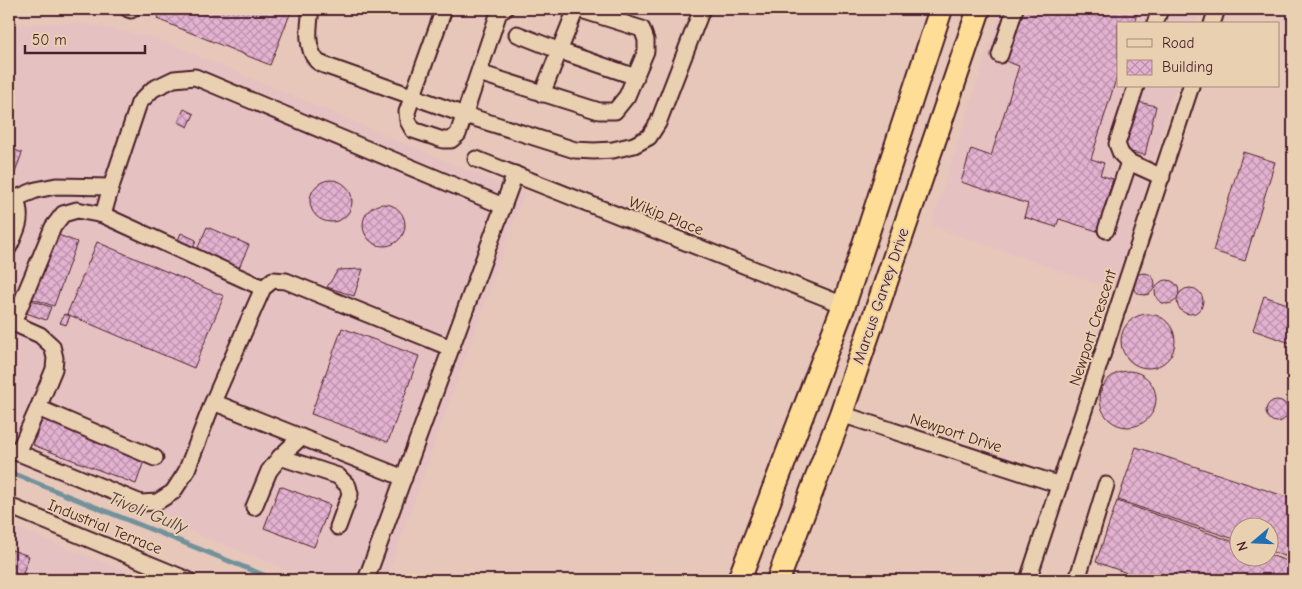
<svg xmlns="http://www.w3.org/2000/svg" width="1302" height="589" font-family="'Comic Neue',sans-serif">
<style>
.built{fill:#e6c1c1}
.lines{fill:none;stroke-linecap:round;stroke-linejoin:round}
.stream{stroke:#72929b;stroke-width:5}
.building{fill:url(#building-cross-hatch);stroke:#4a1f2b}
.minor-casing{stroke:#4a1f2b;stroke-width:19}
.highway-casing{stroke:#4a1f2b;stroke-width:26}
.minor{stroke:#e8d0b0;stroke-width:15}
.highway{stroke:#fede96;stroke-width:22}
.labels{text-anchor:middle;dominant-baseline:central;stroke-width:4;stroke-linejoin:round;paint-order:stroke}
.street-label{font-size:16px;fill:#4a1f2b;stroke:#e8d0b0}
.water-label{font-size:18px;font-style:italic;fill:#543c47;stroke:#e8d0b0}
</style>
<defs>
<pattern id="building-cross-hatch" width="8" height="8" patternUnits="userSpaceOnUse" patternTransform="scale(1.25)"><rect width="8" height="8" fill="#e4b2d1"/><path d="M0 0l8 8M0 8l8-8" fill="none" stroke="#bb90aa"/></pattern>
</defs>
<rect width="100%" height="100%" fill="#e7c7ba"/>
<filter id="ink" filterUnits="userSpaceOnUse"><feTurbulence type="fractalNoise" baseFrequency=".02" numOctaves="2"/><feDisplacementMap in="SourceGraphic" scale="10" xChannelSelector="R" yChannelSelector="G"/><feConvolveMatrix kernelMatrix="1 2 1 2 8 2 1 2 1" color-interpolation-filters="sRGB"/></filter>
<g filter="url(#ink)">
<!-- built -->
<g class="built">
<polygon points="1001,9 1199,9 1195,24 1118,24 1118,86 1176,86 1115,290 931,226"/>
<polygon points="33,23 82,23 125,31 159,39 524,194 386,580 313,580 9,460 9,26"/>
<polygon points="9,525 149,580 9,580"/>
</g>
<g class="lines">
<!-- stream -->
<polyline class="stream" points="9,472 276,580"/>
</g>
<!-- building -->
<g class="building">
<polygon points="160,9 292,9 270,65 157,19"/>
<polygon points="1021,9 1138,9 1134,24 1118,24 1118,73 1091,159 1104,163 1100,175 1113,179 1097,231 1059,219 1056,227 1024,217 1028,204 961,182 971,149 991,156 1019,66 1005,61"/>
<polygon points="1169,9 1188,9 1186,14"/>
<polygon points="1134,101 1156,106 1145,155 1122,150"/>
<polygon points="184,109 194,114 188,127 178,122"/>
<polygon points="9,147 22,153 13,178 9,176"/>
<polygon points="1243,152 1275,162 1245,261 1213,251"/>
<circle cx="331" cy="201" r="21"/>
<circle cx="384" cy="225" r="21"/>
<polygon points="207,227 249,245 238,270 196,252"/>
<polygon points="53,233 77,242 54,306 30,298"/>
<polygon points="181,233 196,240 192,251 176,245"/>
<polygon points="97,242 224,296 194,368 67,314"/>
<polygon points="363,269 354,296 327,287 338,270"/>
<circle cx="1144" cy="284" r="11"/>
<circle cx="1167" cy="292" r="12"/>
<circle cx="1190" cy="301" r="13"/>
<polygon points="1264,296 1293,306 1293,344 1253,330"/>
<polygon points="31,300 51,307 46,320 26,313"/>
<polygon points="64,314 70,316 66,325 60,323"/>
<circle cx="1148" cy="341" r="27"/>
<polygon points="342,328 419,356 388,442 311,414"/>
<circle cx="1128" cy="399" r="28"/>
<circle cx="1277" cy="411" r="11"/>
<polygon points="1293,413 1293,428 1290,420"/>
<polygon points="42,419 145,458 136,484 33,445"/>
<polygon points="1136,447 1293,499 1293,559 1270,551 1270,526 1240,526 1240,541 1118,500"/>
<polygon points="280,486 330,505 314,547 264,528"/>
<polygon points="1117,501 1240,544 1240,556 1270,556 1270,555 1293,563 1293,580 1147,580 1096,562"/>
<polygon points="9,549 29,556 23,573 41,579 40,580 9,580"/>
</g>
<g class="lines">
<!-- minor casing -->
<g class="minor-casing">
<g id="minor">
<polyline points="128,9 131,10"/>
<path d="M311 9C309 24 305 48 317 61 319 63 322 64 324 65L465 115 575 150 594 151 613 150 634 145 649 137 658 123 702 9"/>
<polyline points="444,9 407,112 408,121 413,130 443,140 451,140 458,134 499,12 505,9"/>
<polyline points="1155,24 1160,9"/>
<polyline points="1212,24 1217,9"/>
<polyline points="517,34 560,51 636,77"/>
<polyline points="1000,55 1015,9"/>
<polyline points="479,73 599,111 615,111 627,96 646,51 646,40 642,29 578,9"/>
<polyline points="1136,86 1117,144 1121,154 1129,162 1162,177"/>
<polyline points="542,94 576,9"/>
<polyline points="476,159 844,305"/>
<polyline points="9,201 36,190 56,186 111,187"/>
<polyline points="103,215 111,187 139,103 153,89 174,79 195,77 503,206"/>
<polyline points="1106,230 1129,162"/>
<path d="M9 247C18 227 23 220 16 198"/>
<polyline points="213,402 404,478"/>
<polyline points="38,408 155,458"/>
<polyline points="841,414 1060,485"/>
<polyline points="9,449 141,503 157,502 173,492 186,472 213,402 263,288 273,280 286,281 451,348"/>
<polyline points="18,453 38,408 54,369 55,358 52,346 40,335 13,323 53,227 63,214 77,210 103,215 263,288"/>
<polyline points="280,457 338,476 348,486 350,494 338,527"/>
<polyline points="9,506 188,580"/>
<polyline points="254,507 269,471 280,457 301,437"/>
<polyline points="366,580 515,174"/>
<polyline points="1028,580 1191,86"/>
<polyline points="1077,580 1106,485"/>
</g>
</g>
<!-- highway casing -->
<g class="highway-casing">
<g id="highway">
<polyline points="739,580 844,305 941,9"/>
<polyline points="778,580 841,414 979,9"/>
</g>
</g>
<!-- minor -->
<use href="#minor" class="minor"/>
<!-- highway -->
<use href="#highway" class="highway"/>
</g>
</g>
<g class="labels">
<!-- street labels -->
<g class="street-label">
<text transform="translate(666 216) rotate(22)">Wikip Place</text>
<text transform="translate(881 296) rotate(-71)">Marcus Garvey Drive</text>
<text transform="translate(1093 328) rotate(-72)">Newport Crescent</text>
<text transform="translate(956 433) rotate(18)">Newport Drive</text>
<text transform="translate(105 527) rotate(22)">Industrial Terrace</text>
</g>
<!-- water labels -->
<g class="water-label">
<text transform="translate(148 513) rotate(22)">Tivoli Gully</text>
</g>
</g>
<!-- margin -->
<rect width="1302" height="589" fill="none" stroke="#e8d0b0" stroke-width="30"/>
<rect x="15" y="15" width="1272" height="559" fill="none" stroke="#4a1f2b" stroke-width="2" filter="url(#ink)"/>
<!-- legend -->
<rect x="1117" y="22" width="162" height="65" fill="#e8d0b0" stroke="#a9897b"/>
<rect x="1127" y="39" width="25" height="8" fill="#e8d0b0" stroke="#a9897b"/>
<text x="1162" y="48" font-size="15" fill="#4a1f2b">Road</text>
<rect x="1127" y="60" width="25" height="15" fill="url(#building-cross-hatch)" stroke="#a9897b"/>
<text x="1162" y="72" font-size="15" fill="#4a1f2b">Building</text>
<!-- north arrow -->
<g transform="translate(1254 542) rotate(251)"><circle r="24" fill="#e8d0b0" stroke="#a9897b"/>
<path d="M0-4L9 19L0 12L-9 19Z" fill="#1f6fb2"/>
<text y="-8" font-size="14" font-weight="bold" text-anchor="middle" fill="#4a1f2b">N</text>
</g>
<!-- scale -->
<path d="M25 45v8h120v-8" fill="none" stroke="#4a1f2b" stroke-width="2.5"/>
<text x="32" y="45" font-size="15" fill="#4a1f2b" stroke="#e8d0b0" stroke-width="4" paint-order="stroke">50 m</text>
</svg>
